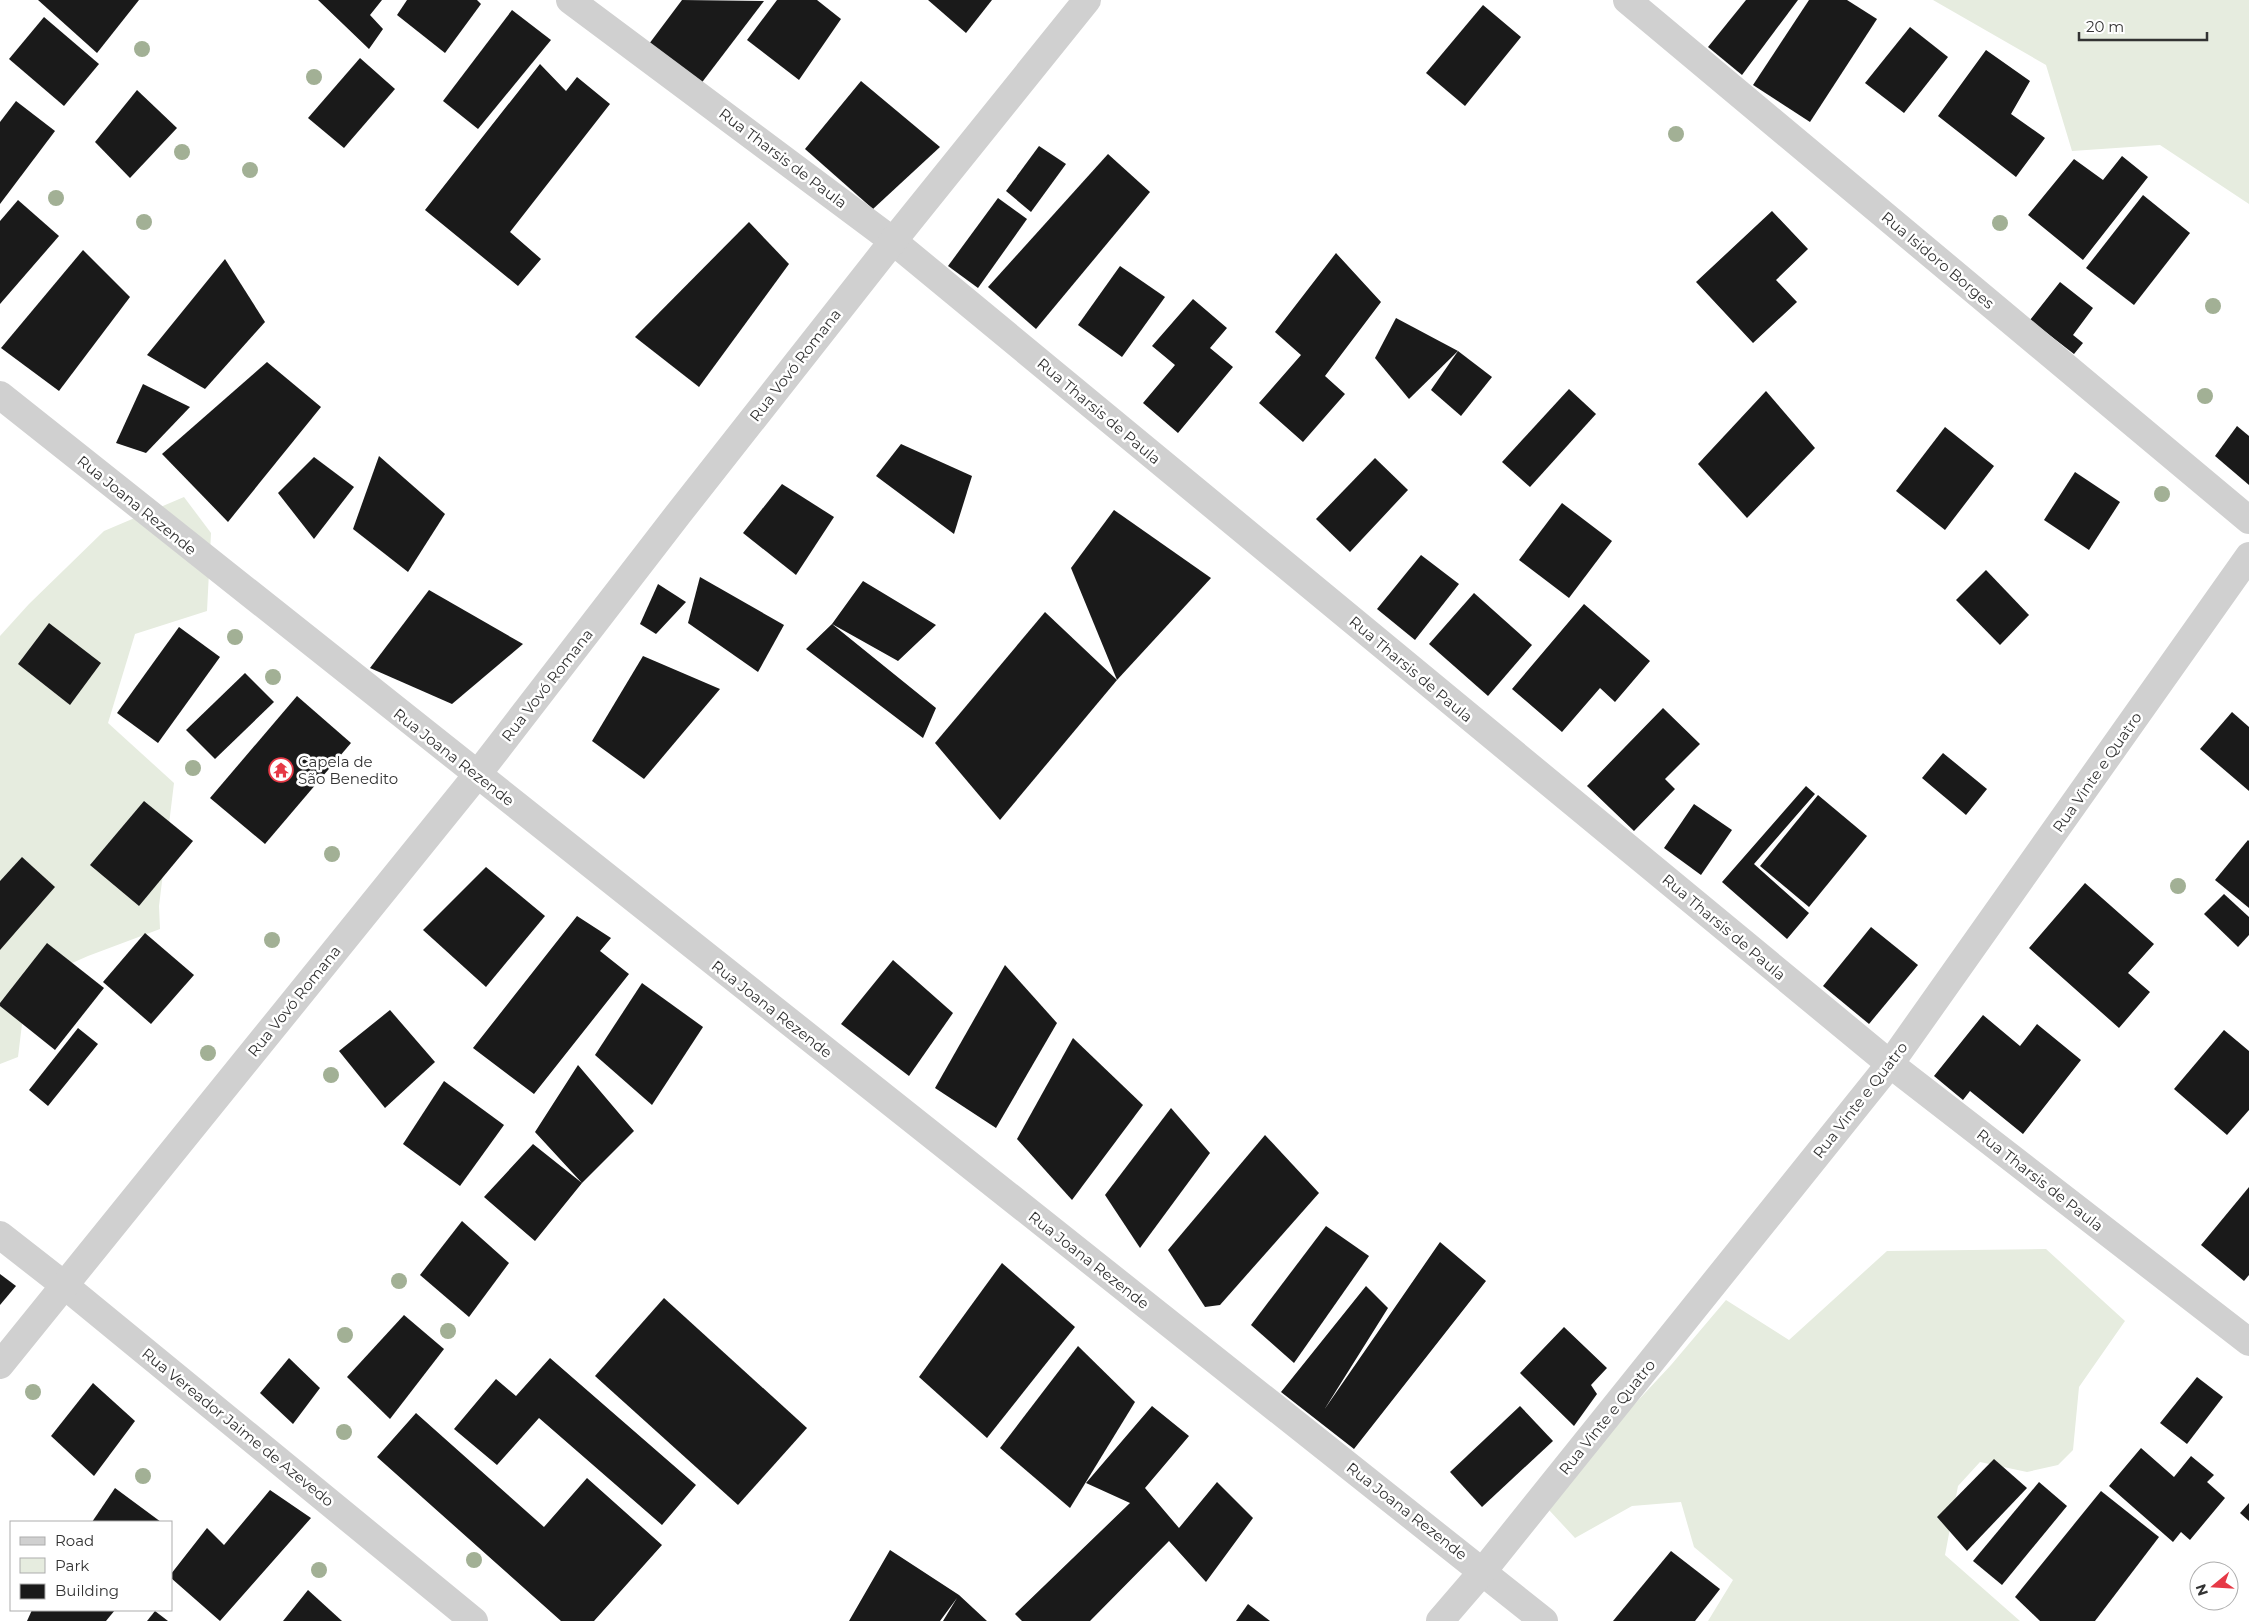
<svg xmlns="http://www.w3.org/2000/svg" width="2249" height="1621" font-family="Montserrat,sans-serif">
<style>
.green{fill:#e6ecdf}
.building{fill:#1a1a1a}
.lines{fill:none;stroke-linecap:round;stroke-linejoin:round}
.minor{stroke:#d0d0d0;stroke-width:28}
.tree{fill:#a2b095}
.labels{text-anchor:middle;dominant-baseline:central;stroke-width:5;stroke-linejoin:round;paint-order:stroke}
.street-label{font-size:15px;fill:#333;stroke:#fff}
.poi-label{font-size:15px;fill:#333;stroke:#fff;text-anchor:start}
</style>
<rect width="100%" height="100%" fill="#fff"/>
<!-- green -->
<g class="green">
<polygon points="1933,0 2249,0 2249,204 2160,145 2072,151 2046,65"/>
<polygon points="184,497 211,533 207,611 135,634 108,723 174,783 159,906 160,929 88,956 27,983 18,1057 0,1064 0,636 29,604 104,531"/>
<polygon points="2046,1249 2125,1321 2079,1387 2073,1450 2058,1465 2027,1472 1980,1462 1958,1486 1945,1555 2020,1621 1708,1621 1733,1580 1694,1547 1681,1502 1632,1506 1575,1538 1549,1510 1605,1436 1671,1365 1726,1300 1789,1340 1887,1251"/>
</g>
<!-- building -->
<g class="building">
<polygon points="38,0 139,0 97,53"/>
<polygon points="318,0 382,0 370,15 383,29 369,49"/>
<polygon points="407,0 477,0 481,4 445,53 397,15"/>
<polygon points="682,0 764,1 700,85 649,44"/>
<polygon points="777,0 817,0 841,19 799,80 747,40"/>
<polygon points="928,0 992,0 966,33"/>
<polygon points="1746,0 1798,0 1742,75 1708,47"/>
<polygon points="1809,0 1847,0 1877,19 1810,122 1753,85"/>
<polygon points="1483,5 1521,37 1465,106 1426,73"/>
<polygon points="512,10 551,40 478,129 443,101"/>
<polygon points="44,17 99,64 64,106 9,59"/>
<polygon points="1910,27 1948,57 1904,113 1865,83"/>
<polygon points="1986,50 2030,81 2011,114 2045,138 2016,177 1938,116"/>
<polygon points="360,58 395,89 344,148 308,118"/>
<polygon points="540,64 566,91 577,77 610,104 510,232 541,259 518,286 425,210"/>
<polygon points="861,81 940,147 873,209 805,149"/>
<polygon points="137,90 177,128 130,178 95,142"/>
<polygon points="16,101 55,131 0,204 0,122"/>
<polygon points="1039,146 1066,164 1031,212 1006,191"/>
<polygon points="1108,154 1150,192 1036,329 988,287"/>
<polygon points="2122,156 2148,177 2083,260 2028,215 2074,159 2103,180"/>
<polygon points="2143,195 2190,233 2134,305 2086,268"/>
<polygon points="998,198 1027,219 978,288 948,266"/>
<polygon points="18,200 59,236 0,304 0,221"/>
<polygon points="1772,211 1808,249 1776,280 1797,302 1753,343 1696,282"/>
<polygon points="749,222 789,264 699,387 635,337"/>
<polygon points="83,250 130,297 59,391 1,348"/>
<polygon points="1336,253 1381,302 1325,376 1345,394 1303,442 1259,403 1301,355 1275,332"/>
<polygon points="225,259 265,322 205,389 147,355"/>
<polygon points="1120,266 1165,297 1122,357 1078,325"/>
<polygon points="2060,282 2093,308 2073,335 2083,343 2074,354 2030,320"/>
<polygon points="1193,299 1227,328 1210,348 1233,367 1178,433 1143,403 1175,365 1152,346"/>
<polygon points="1396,318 1458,351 1409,399 1375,358"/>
<polygon points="1458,351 1492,377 1461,416 1431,390"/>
<polygon points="267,362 321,407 228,522 162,454"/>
<polygon points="143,384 190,407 146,453 116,443"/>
<polygon points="1569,389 1596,414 1530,487 1502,462"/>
<polygon points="1766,391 1815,448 1747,518 1698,464"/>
<polygon points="2237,426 2249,436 2249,485 2215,456"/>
<polygon points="1945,427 1994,466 1945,530 1896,491"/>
<polygon points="901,444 972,476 954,534 876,476"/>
<polygon points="379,456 445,514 408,572 353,529"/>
<polygon points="314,457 354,487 314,539 278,493"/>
<polygon points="1375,458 1408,490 1350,552 1316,519"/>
<polygon points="2075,472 2120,502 2089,550 2044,520"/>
<polygon points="782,484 834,517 796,575 743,533"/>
<polygon points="1562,503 1612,541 1569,598 1519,560"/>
<polygon points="1114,510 1211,578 1117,680 1071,568"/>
<polygon points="1421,555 1459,584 1415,640 1377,609"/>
<polygon points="1986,570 2029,615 2000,645 1956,600"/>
<polygon points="700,577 784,625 758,672 688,623"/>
<polygon points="863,581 936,625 898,661 832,624 936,708 923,738 806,649 832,624"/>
<polygon points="658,584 686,602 656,634 640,624"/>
<polygon points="429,590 523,644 452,704 370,668"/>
<polygon points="1474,593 1532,645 1488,696 1429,644"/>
<polygon points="1584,604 1650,661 1615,702 1600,688 1562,732 1512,689"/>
<polygon points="1045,612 1117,680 1000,820 935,743"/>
<polygon points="49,623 101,663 70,705 18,664"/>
<polygon points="179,627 220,657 158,743 117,713"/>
<polygon points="643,656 720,689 644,779 592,741"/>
<polygon points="245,673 274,702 215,759 186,730"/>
<polygon points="297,696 351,743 265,844 210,798"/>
<polygon points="1663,708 1700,744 1665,779 1675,789 1634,831 1587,786"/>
<polygon points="2232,712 2249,727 2249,791 2200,749"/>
<polygon points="1943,753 1987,789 1966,815 1922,778"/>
<polygon points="1806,786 1815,794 1754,864 1809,913 1787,939 1722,882"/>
<polygon points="1818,795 1867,836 1809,907 1760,866"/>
<polygon points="144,801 193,841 139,906 90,865"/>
<polygon points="1694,804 1732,830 1701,875 1664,848"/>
<polygon points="2248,840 2249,841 2249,908 2215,880"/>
<polygon points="22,857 55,887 0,950 0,881"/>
<polygon points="486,867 545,916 486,987 423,930"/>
<polygon points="2085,883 2154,944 2128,973 2150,992 2119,1028 2029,948"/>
<polygon points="2224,894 2249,917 2249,935 2238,947 2204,914"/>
<polygon points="577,916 611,938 600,951 629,974 534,1094 473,1048"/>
<polygon points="1871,927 1918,965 1869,1024 1823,986"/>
<polygon points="145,933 194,975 151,1024 103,982"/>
<polygon points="47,943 104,988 55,1050 0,1006 0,1003"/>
<polygon points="893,960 953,1013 909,1076 841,1024"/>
<polygon points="1005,965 1057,1023 996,1128 935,1088"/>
<polygon points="642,983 703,1027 652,1105 595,1055"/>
<polygon points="390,1010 435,1062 385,1108 339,1051"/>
<polygon points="1983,1015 2020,1046 2037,1024 2081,1060 2023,1134 1970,1091 1963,1100 1934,1076"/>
<polygon points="78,1028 98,1044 48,1106 29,1090"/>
<polygon points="2224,1030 2249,1051 2249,1110 2227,1135 2174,1089"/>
<polygon points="1073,1038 1143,1105 1072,1200 1017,1139"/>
<polygon points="578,1065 634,1131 582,1183 535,1241 484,1197 533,1144 582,1183 535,1132"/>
<polygon points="444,1081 504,1125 460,1186 403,1144"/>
<polygon points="1171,1108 1210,1153 1140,1248 1105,1195"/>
<polygon points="1265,1135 1319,1193 1220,1305 1205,1307 1168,1250"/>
<polygon points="2249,1187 2249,1275 2244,1281 2201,1245"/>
<polygon points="462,1221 509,1263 469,1317 420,1275"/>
<polygon points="1326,1226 1369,1256 1294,1363 1251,1325"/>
<polygon points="1440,1242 1486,1281 1354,1449 1281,1392 1366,1286 1388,1308 1324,1410"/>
<polygon points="1002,1263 1075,1327 987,1438 919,1377"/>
<polygon points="0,1274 16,1286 0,1305"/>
<polygon points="664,1298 807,1428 738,1505 595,1376"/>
<polygon points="404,1315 444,1349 390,1419 347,1377"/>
<polygon points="1564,1327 1607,1368 1591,1385 1597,1394 1574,1426 1520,1373"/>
<polygon points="1078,1346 1135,1402 1070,1508 1000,1448"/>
<polygon points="289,1358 320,1388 293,1424 260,1393"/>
<polygon points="550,1358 696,1485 662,1525 539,1418 497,1465 454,1429 496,1379 516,1396"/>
<polygon points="2197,1377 2223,1397 2187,1444 2160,1423"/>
<polygon points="93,1383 135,1421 94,1476 51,1436"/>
<polygon points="1152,1406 1189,1436 1145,1488 1179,1528 1217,1482 1253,1518 1206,1582 1169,1541 1090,1621 1022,1621 1015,1614 1130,1503 1086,1483"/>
<polygon points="1520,1406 1553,1441 1482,1507 1450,1472"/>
<polygon points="416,1413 544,1527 587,1478 662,1545 594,1621 561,1621 377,1457"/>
<polygon points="2141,1448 2174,1477 2191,1456 2214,1475 2207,1482 2225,1498 2190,1540 2181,1532 2173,1542 2109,1486"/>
<polygon points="1994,1459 2027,1488 1967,1551 1937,1517"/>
<polygon points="2039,1482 2067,1506 2002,1585 1973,1561"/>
<polygon points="115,1488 161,1522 92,1522"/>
<polygon points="270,1490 311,1518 220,1621 171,1578 171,1574 207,1528 224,1545"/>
<polygon points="2101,1491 2159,1537 2095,1621 2040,1621 2015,1597"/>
<polygon points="2249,1503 2249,1521 2240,1513"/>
<polygon points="890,1550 959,1595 987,1621 943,1621 957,1598 940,1621 849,1621"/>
<polygon points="1671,1551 1720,1589 1695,1621 1613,1621"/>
<polygon points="308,1590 342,1621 283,1621"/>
<polygon points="1248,1604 1270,1621 1236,1621"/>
<polygon points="32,1610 115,1610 106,1621 27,1621"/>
<polygon points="155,1611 168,1621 147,1621"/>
</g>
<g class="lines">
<!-- minor -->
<g class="minor">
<polyline points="570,0 893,241 1890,1064 2249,1342"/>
<polyline points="1627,0 2249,520"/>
<polyline points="0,395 1544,1621"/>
<polyline points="0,1235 64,1285 474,1621"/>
<polyline points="0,1365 477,775 679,513 893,241 1087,0"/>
<polyline points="1440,1621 1483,1571 1890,1064 2249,556"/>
</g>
</g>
<!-- trees -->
<g class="tree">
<circle cx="142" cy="49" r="8"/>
<circle cx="314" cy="77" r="8"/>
<circle cx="1676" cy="134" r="8"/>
<circle cx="182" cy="152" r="8"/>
<circle cx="250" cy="170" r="8"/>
<circle cx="56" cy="198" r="8"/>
<circle cx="144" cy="222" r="8"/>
<circle cx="2000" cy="223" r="8"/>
<circle cx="2213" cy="306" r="8"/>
<circle cx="2205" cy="396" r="8"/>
<circle cx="2162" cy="494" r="8"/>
<circle cx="235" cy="637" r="8"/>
<circle cx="273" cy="677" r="8"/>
<circle cx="193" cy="768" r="8"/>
<circle cx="332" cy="854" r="8"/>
<circle cx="2178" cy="886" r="8"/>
<circle cx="272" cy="940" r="8"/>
<circle cx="208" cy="1053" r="8"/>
<circle cx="331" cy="1075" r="8"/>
<circle cx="399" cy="1281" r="8"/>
<circle cx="448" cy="1331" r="8"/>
<circle cx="345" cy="1335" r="8"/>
<circle cx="33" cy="1392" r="8"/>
<circle cx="344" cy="1432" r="8"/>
<circle cx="143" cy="1476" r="8"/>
<circle cx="474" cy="1560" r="8"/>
<circle cx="319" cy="1570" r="8"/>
</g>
<!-- icons -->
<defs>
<g id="temple-ring" transform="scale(1.25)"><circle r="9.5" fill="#fff" stroke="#e63946" stroke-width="1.5"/><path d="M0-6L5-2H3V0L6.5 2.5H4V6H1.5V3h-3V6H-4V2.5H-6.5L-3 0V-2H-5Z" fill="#e63946"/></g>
</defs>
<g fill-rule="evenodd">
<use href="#temple-ring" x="281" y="770"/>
</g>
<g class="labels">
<!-- street labels -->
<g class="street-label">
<text transform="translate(783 158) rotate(37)">Rua Tharsis de Paula</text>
<text transform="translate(1938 260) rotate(40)">Rua Isidoro Borges</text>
<text transform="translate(795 365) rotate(-52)">Rua Vovó Romana</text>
<text transform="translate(1099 411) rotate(40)">Rua Tharsis de Paula</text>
<text transform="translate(137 505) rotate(39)">Rua Joana Rezende</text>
<text transform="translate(1411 669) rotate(40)">Rua Tharsis de Paula</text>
<text transform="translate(547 685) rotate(-52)">Rua Vovó Romana</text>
<text transform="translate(454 757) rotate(38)">Rua Joana Rezende</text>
<text transform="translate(2097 772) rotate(-55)">Rua Vinte e Quatro</text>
<text transform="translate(1724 927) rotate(40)">Rua Tharsis de Paula</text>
<text transform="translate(294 1001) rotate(-51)">Rua Vovó Romana</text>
<text transform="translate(772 1009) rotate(38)">Rua Joana Rezende</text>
<text transform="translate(1860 1100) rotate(-52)">Rua Vinte e Quatro</text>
<text transform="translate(2040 1180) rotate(38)">Rua Tharsis de Paula</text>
<text transform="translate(1089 1260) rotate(38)">Rua Joana Rezende</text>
<text transform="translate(1607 1417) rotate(-51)">Rua Vinte e Quatro</text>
<text transform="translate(238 1427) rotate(39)">Rua Vereador Jaime de Azevedo</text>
<text transform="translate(1407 1511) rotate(38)">Rua Joana Rezende</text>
</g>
<!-- poi labels -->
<g class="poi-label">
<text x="298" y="761">Capela de<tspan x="298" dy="17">São Benedito</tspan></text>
</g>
</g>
<!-- legend -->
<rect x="10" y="1521" width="162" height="90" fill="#ffffff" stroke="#adadad"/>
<rect x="20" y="1537" width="25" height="8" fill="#d0d0d0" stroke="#adadad"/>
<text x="55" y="1546" font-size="15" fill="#333333">Road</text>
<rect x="20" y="1558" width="25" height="15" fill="#e6ecdf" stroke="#adadad"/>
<text x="55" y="1571" font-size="15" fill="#333333">Park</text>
<rect x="20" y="1584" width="25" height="15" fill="#1a1a1a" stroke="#adadad"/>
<text x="55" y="1596" font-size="15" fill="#333333">Building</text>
<!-- north arrow -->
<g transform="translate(2214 1586) rotate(252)"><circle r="24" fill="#ffffff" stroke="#adadad"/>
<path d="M0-4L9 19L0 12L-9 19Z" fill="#e63946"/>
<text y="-8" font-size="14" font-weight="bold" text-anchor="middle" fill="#333333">N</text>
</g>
<!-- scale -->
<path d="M2079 32v8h128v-8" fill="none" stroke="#333333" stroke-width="2.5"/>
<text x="2086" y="32" font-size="15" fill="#333333" stroke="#ffffff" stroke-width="4" paint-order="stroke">20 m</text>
</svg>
